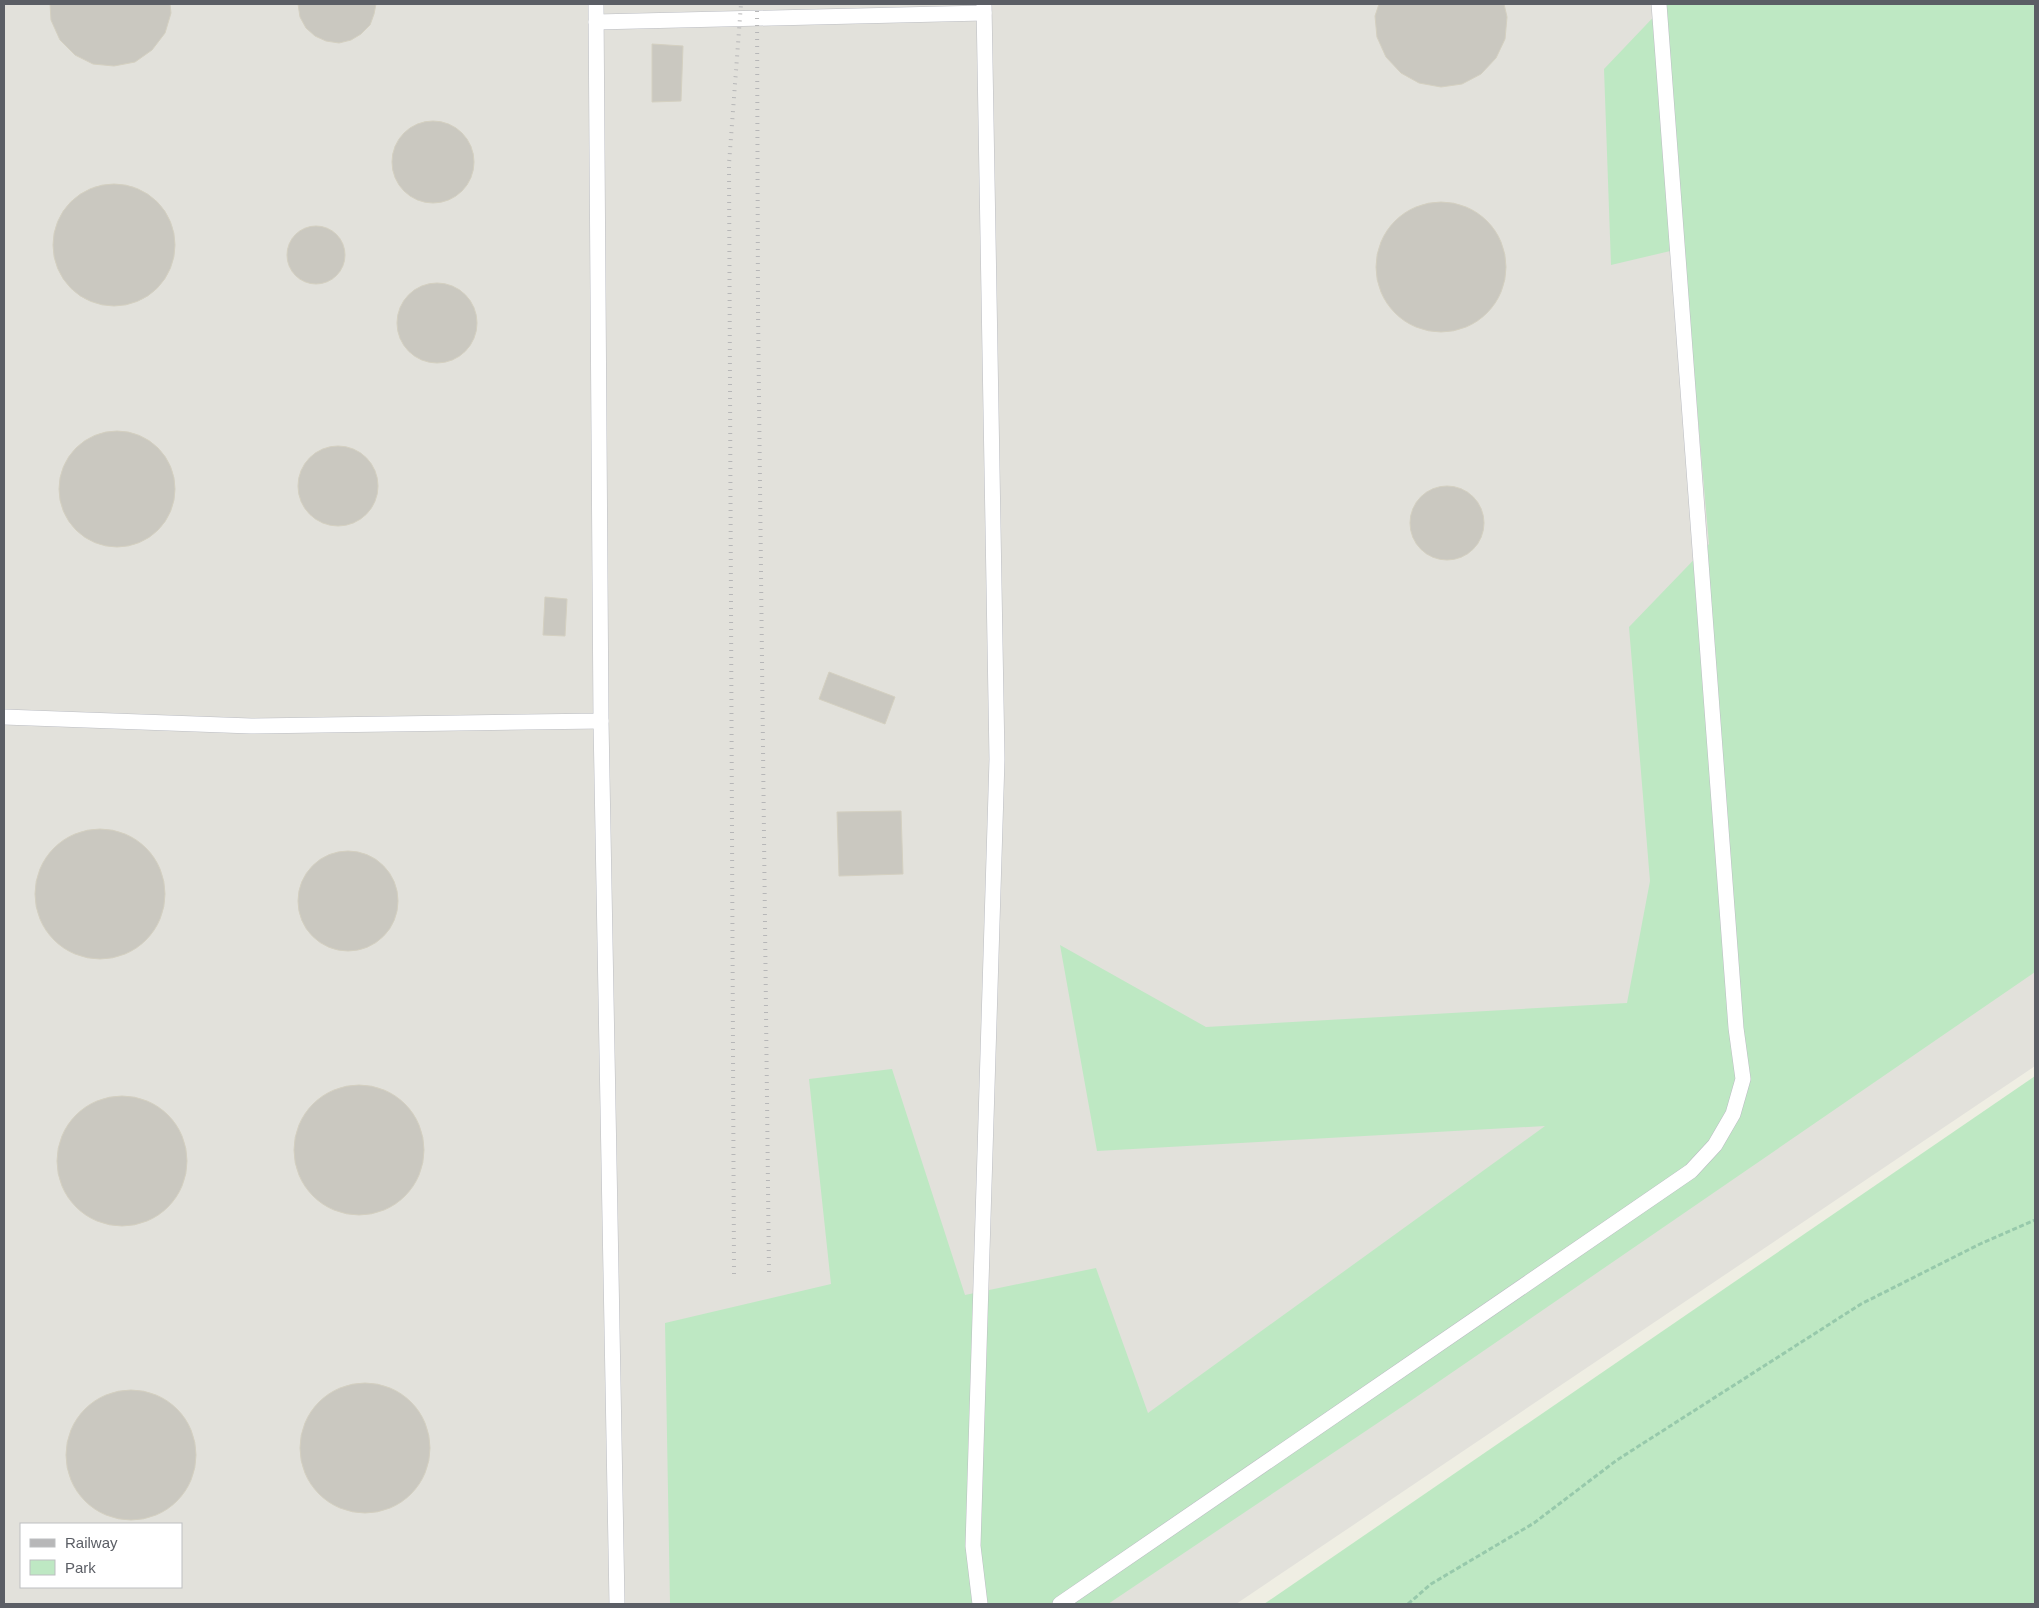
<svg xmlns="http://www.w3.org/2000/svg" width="2039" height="1608" font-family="Arial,sans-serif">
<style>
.industrial{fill:#e2e1db;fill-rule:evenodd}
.green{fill:#bee8c3}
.building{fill:#cac8c0;stroke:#d4d0c1}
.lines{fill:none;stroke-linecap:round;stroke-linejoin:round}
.lane-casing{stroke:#bbbdc3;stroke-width:16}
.path{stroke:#97c9ab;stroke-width:3;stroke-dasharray:5 2.5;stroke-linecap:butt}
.lane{stroke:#fff;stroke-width:15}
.rail{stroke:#b7b7b8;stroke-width:4;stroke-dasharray:1 6;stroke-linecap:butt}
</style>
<rect width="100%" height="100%" fill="#efeee3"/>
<!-- industrial -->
<path class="industrial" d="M4 4H2035V1066L1236 1604H4ZM21 1524H181V1587H21Z"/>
<!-- green -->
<g class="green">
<polygon points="1660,4 2035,4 2035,972 1409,1402 1108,1604 670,1604 665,1323 831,1284 809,1079 892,1069 965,1295 1096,1268 1148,1413 1545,1126 1097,1151 1060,945 1206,1027 1627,1003 1650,881 1629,627 1709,544 1683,248 1611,265 1604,69 1664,6"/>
<polygon points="2035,1076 2035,1604 1264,1604"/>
</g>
<!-- building -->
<g class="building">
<polygon points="50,4 170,4 171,13 165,33 152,50 135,62 114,66 93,64 75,55 60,40 51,20"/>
<polygon points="298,4 376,4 374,14 370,25 361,34 351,40 339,43 326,41 315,36 306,28 300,17"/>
<polygon points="1379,4 1504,4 1507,17 1505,39 1496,58 1481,74 1462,84 1441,87 1419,83 1401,73 1386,57 1377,37 1375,16"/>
<polygon points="652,44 683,46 681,101 652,102"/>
<circle cx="433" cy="162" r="41"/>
<circle cx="114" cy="245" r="61"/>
<circle cx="1441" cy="267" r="65"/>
<circle cx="316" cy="255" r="29"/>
<circle cx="437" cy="323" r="40"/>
<circle cx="117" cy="489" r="58"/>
<circle cx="338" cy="486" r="40"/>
<circle cx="1447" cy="523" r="37"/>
<polygon points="545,597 567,599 565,636 543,635"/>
<polygon points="829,672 895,697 885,724 819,699"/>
<polygon points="901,811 903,874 839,876 837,812"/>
<circle cx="100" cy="894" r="65"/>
<circle cx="348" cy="901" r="50"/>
<circle cx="359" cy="1150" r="65"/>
<circle cx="122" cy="1161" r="65"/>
<circle cx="365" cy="1448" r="65"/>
<circle cx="131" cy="1455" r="65"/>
</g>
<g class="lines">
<!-- lane casing -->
<g class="lane-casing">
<g id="lane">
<polyline points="596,22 984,13"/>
<polyline points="4,717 251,726 601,721 596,4"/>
<polyline points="601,721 617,1604"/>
<polyline points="980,1604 973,1546 997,759 984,4"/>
<polyline points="1060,1604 1691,1171 1715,1145 1733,1114 1743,1079 1736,1028 1659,4"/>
</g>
</g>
<!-- path -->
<polyline class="path" points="1408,1604 1431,1584 1534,1523 1617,1460 1861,1304 1980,1244 2035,1220"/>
<!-- lane -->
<use href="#lane" class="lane"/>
<!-- rail -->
<g class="rail">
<polyline points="757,4 758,309 769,1274"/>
<polyline points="734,1274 729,164 741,4"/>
</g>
</g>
<!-- border -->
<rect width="2039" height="1608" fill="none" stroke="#5b5e65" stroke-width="10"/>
<!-- legend -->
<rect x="20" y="1523" width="162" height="65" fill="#ffffff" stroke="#bdbfc1"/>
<rect x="30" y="1539" width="25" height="8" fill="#b7b7b8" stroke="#bdbfc1"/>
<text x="65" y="1548" font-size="15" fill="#5b5e65">Railway</text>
<rect x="30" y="1560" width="25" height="15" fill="#bee8c3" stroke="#bdbfc1"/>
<text x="65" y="1573" font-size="15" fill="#5b5e65">Park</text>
</svg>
